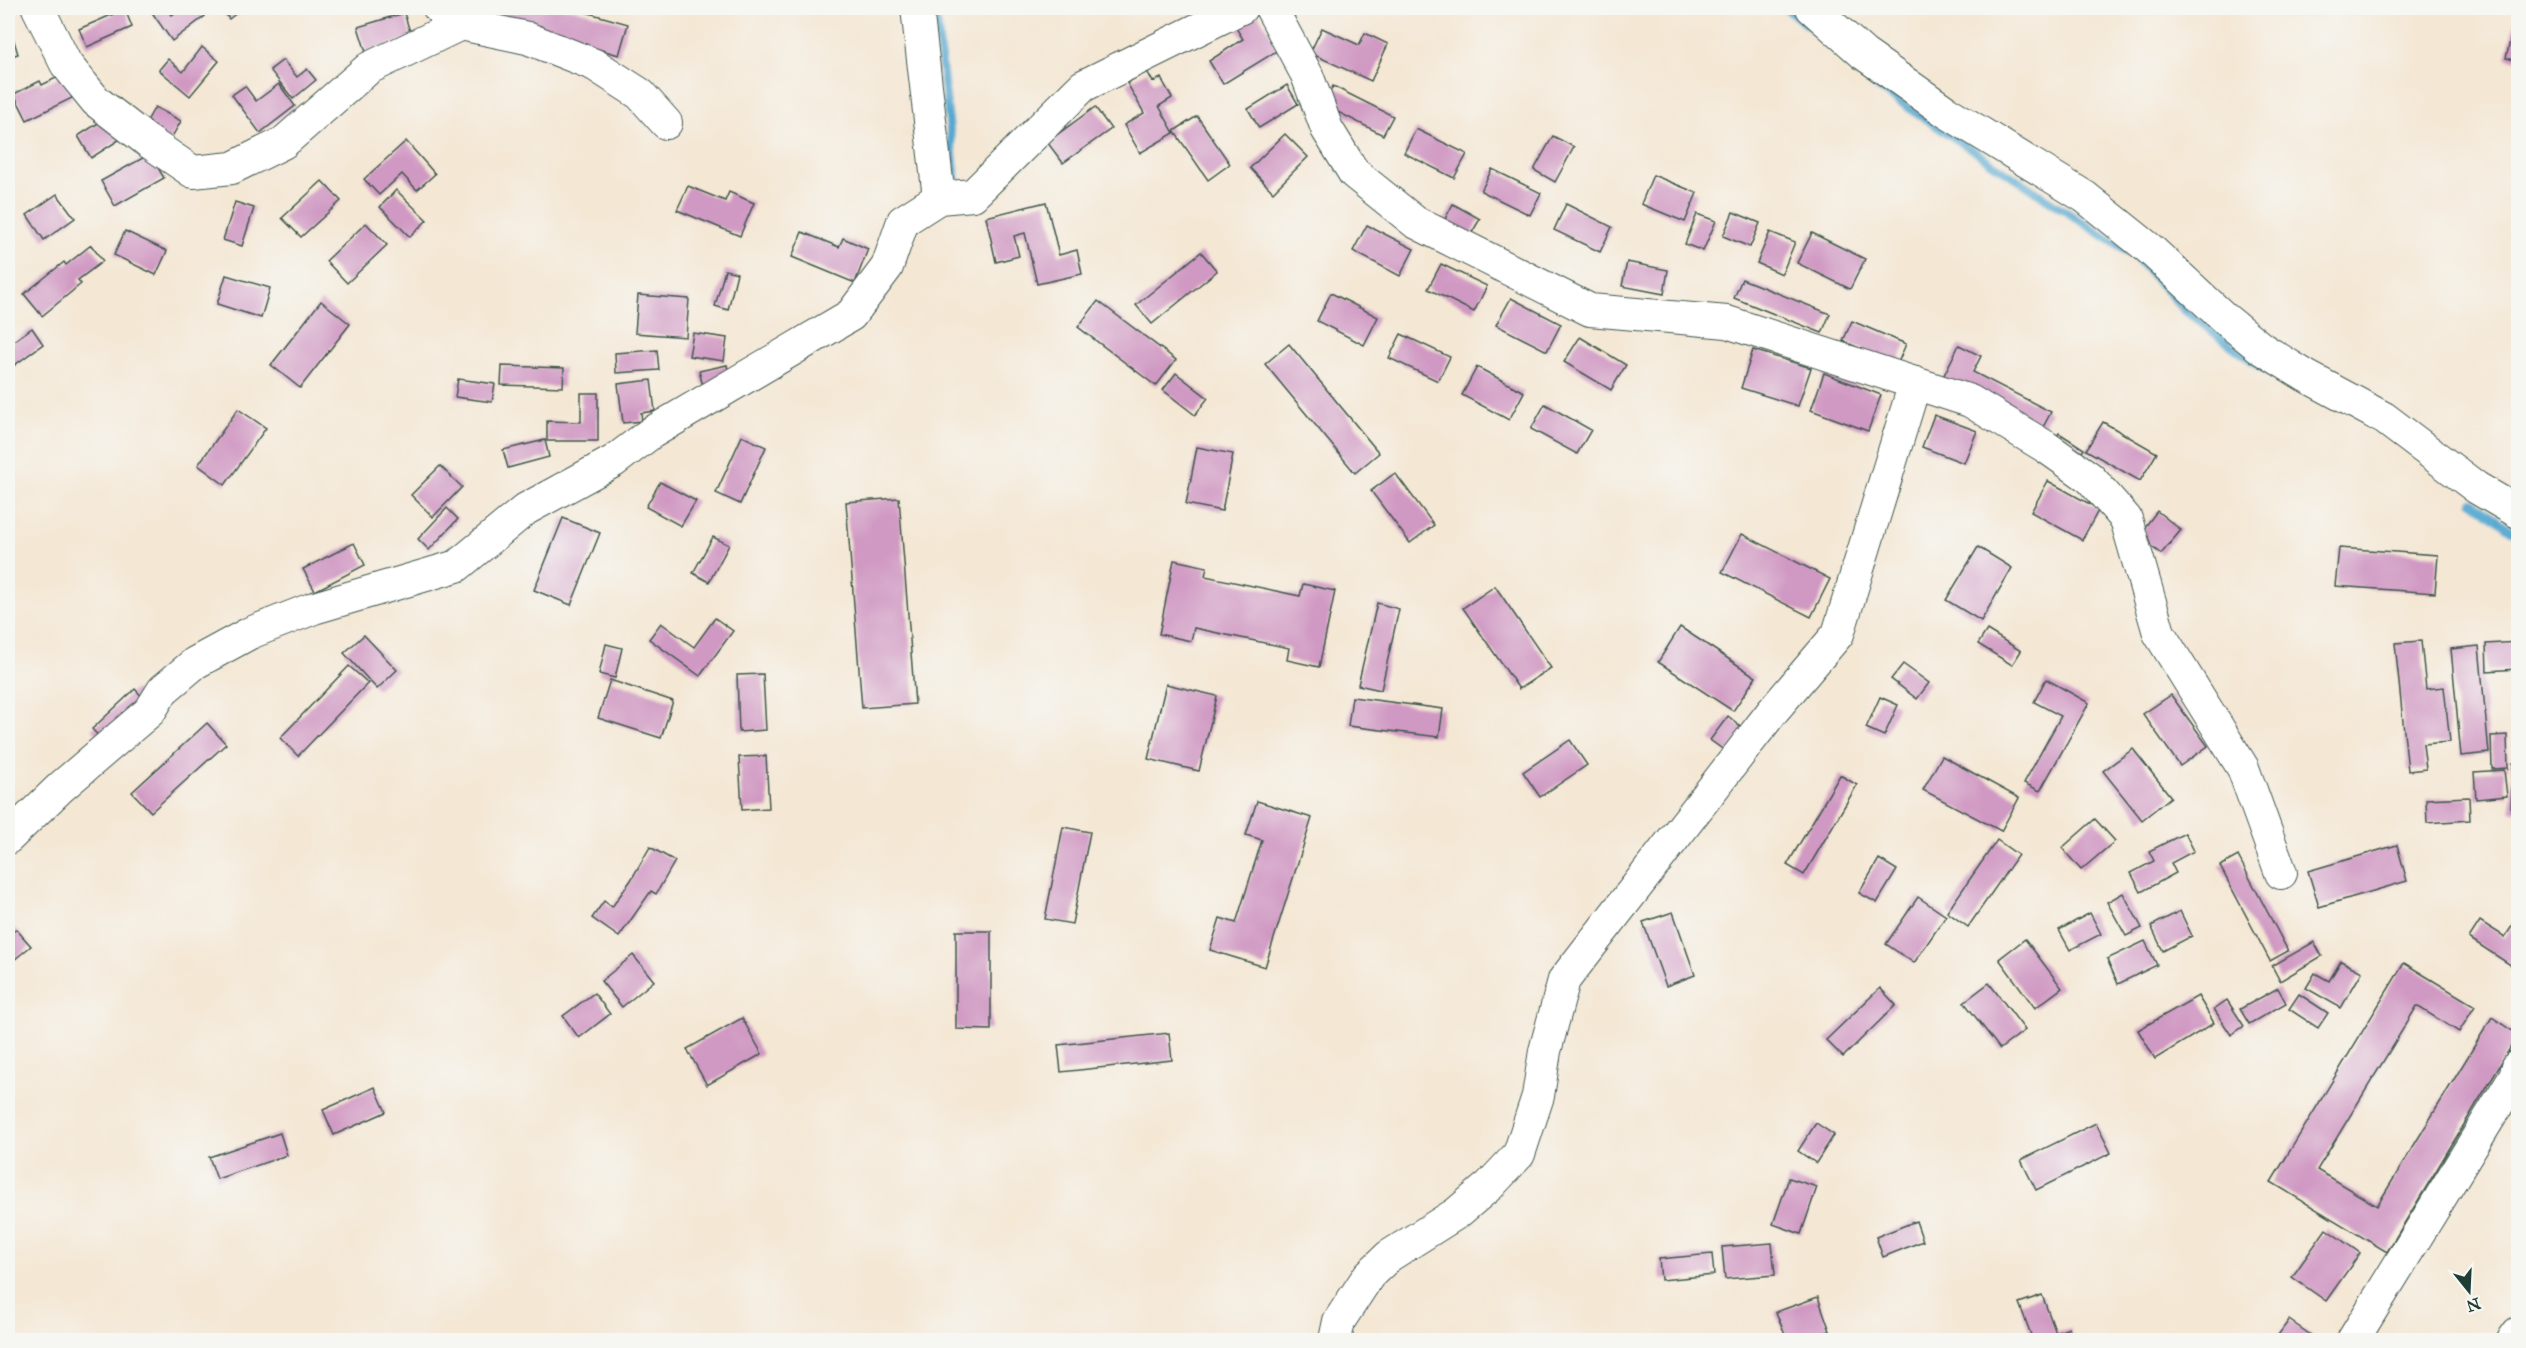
<svg xmlns="http://www.w3.org/2000/svg" width="2526" height="1348" font-family="'IM FELL Great Primer',serif">
<style>
.lines{fill:none;stroke-linecap:round;stroke-linejoin:round}
.stream{stroke:#54a8d0;stroke-width:8}
.building{fill:#d099c3}
.street-casing{stroke:#3f564c;stroke-width:34}
.street{stroke:#fff;stroke-width:32}
</style>
<rect width="100%" height="100%" fill="#f6f6f2"/>
<filter id="ink" filterUnits="userSpaceOnUse"><feTurbulence type="fractalNoise" baseFrequency=".0167" numOctaves="2"/><feDisplacementMap in="SourceGraphic" scale="12" xChannelSelector="R" yChannelSelector="G"/><feConvolveMatrix kernelMatrix="1 2 1 2 8 2 1 2 1" color-interpolation-filters="sRGB"/></filter>
<filter id="wash" filterUnits="userSpaceOnUse"><feTurbulence type="fractalNoise" baseFrequency=".008" numOctaves="4" result="noise"/><feDisplacementMap in="SourceGraphic" scale="24" xChannelSelector="R" yChannelSelector="G"/><feGaussianBlur stdDeviation="1.35" result="paint"/><feColorMatrix in="noise" values="0 0 0 0 0 0 0 0 0 0 0 0 0 0 0 0 0 1.4 0 .05"/><feComposite in="paint" operator="in"/></filter>
<g filter="url(#wash)">
<rect width="100%" height="100%" fill="#f4e7d4"/>
<g class="lines">
<!-- stream -->
<g class="stream">
<polyline points="935,8 956,179"/>
<polyline points="1785,8 1814,30"/>
<polyline points="1837,51 1875,86 2135,257 2185,311 2260,367 2279,377"/>
<polyline points="2473,502 2518,535"/>
</g>
</g>
<g id="blocks">
<!-- building -->
<g class="building">
<polygon points="162,8 166,8 172,15 182,8 199,8 205,16 172,41 153,14"/>
<polygon points="220,8 243,8 229,19"/>
<polygon points="477,8 571,8 628,24 619,55 476,14"/>
<polygon points="125,9 132,27 87,47 79,29"/>
<polygon points="404,13 412,38 366,52 358,27"/>
<polygon points="1258,14 1280,49 1223,84 1209,61 1243,39 1236,28"/>
<polygon points="2516,16 2518,17 2518,61 2506,58"/>
<polygon points="8,21 18,54 8,57"/>
<polygon points="1322,28 1359,45 1365,33 1388,44 1371,81 1310,53"/>
<polygon points="202,47 219,61 190,96 159,70 168,59 183,72"/>
<polygon points="283,60 297,77 307,69 316,80 293,99 270,70"/>
<polygon points="1147,71 1153,82 1161,78 1172,98 1159,106 1174,133 1140,153 1124,125 1144,113 1127,83"/>
<polygon points="62,75 72,98 27,120 14,94 40,81 42,85"/>
<polygon points="279,84 295,106 260,133 232,95 245,86 256,101"/>
<polygon points="1287,85 1298,104 1259,128 1248,109"/>
<polygon points="1333,86 1393,116 1383,135 1324,105"/>
<polygon points="155,107 181,121 165,149 139,135"/>
<polygon points="1095,107 1111,129 1063,163 1047,142"/>
<polygon points="1197,116 1230,164 1208,180 1174,131"/>
<polygon points="106,118 119,140 91,158 78,136"/>
<polygon points="1416,129 1467,154 1454,178 1404,153"/>
<polygon points="1285,134 1308,157 1273,192 1250,168"/>
<polygon points="1553,136 1574,147 1555,182 1534,170"/>
<polygon points="406,141 435,174 417,190 402,174 379,195 364,179"/>
<polygon points="150,154 164,178 115,206 101,181"/>
<polygon points="1492,169 1541,193 1530,215 1481,191"/>
<polygon points="1653,175 1697,193 1685,222 1641,204"/>
<polygon points="322,181 341,201 301,237 282,218"/>
<polygon points="688,186 725,201 729,192 754,203 740,236 677,210"/>
<polygon points="396,190 427,220 410,237 380,207"/>
<polygon points="57,194 75,218 44,240 27,215"/>
<polygon points="235,202 254,208 242,246 223,240"/>
<polygon points="1046,202 1059,255 1077,250 1082,274 1037,284 1025,233 1014,236 1019,256 996,262 986,217"/>
<polygon points="1453,204 1480,219 1470,236 1444,221"/>
<polygon points="1566,204 1612,227 1600,252 1554,230"/>
<polygon points="1733,212 1760,223 1750,247 1723,236"/>
<polygon points="1697,214 1716,221 1703,251 1685,244"/>
<polygon points="366,223 387,245 347,283 326,261"/>
<polygon points="1367,225 1414,249 1400,276 1353,251"/>
<polygon points="125,231 167,251 156,275 114,255"/>
<polygon points="802,232 839,247 843,238 868,249 855,283 792,257"/>
<polygon points="1770,232 1795,242 1782,274 1757,263"/>
<polygon points="1812,233 1865,259 1850,289 1797,263"/>
<polygon points="91,245 103,261 78,280 81,284 42,316 24,294 64,262 66,265"/>
<polygon points="1201,252 1217,271 1152,324 1136,305"/>
<polygon points="1627,262 1668,270 1664,294 1622,286"/>
<polygon points="1441,264 1487,286 1474,312 1428,289"/>
<polygon points="725,270 737,273 728,310 715,306"/>
<polygon points="226,275 270,288 261,318 217,304"/>
<polygon points="1742,279 1830,314 1822,333 1734,298"/>
<polygon points="1331,293 1378,317 1364,345 1317,321"/>
<polygon points="638,295 689,299 686,337 635,333"/>
<polygon points="1511,298 1561,324 1547,351 1496,325"/>
<polygon points="321,301 350,324 300,388 271,365"/>
<polygon points="1098,301 1176,360 1156,386 1078,327"/>
<polygon points="1852,321 1906,344 1897,365 1843,341"/>
<polygon points="32,328 43,344 8,370 8,345"/>
<polygon points="693,333 727,338 724,361 689,356"/>
<polygon points="1401,334 1450,357 1438,381 1389,358"/>
<polygon points="1580,337 1626,365 1611,390 1564,362"/>
<polygon points="1289,344 1379,453 1355,473 1265,364"/>
<polygon points="1959,345 1981,356 1973,372 2051,412 2041,431 1942,379"/>
<polygon points="657,350 659,370 616,373 615,353"/>
<polygon points="1753,350 1811,368 1798,406 1741,388"/>
<polygon points="727,365 730,380 703,386 699,371"/>
<polygon points="502,366 564,368 563,387 501,385"/>
<polygon points="1477,367 1524,392 1509,420 1462,395"/>
<polygon points="1176,373 1208,398 1195,415 1163,390"/>
<polygon points="1824,373 1881,395 1868,431 1811,410"/>
<polygon points="458,379 495,384 492,402 455,397"/>
<polygon points="651,380 655,411 641,413 642,421 623,423 618,384"/>
<polygon points="581,393 598,393 598,441 547,441 547,421 581,422"/>
<polygon points="1545,404 1591,430 1577,454 1531,429"/>
<polygon points="238,409 266,428 225,485 198,465"/>
<polygon points="1934,415 1977,431 1964,463 1922,447"/>
<polygon points="2103,422 2157,453 2140,481 2086,450"/>
<polygon points="2059,433 2084,449 2076,462 2051,446"/>
<polygon points="742,436 766,447 740,504 716,493"/>
<polygon points="545,440 549,457 508,468 503,450"/>
<polygon points="1197,447 1233,454 1222,511 1186,504"/>
<polygon points="440,466 462,487 433,517 411,495"/>
<polygon points="1395,473 1434,525 1410,543 1371,491"/>
<polygon points="2048,481 2099,509 2082,540 2031,512"/>
<polygon points="660,482 696,501 681,526 646,507"/>
<polygon points="899,498 915,704 862,708 846,502"/>
<polygon points="447,508 458,519 429,550 418,539"/>
<polygon points="2157,511 2181,530 2161,554 2138,536"/>
<polygon points="563,518 600,533 571,605 534,590"/>
<polygon points="1742,534 1830,579 1811,617 1722,572"/>
<polygon points="713,537 729,545 709,582 693,573"/>
<polygon points="354,543 365,565 315,591 303,569"/>
<polygon points="1978,547 2012,568 1981,621 1946,600"/>
<polygon points="2339,548 2438,555 2435,593 2335,586"/>
<polygon points="1174,560 1207,567 1205,576 1300,596 1303,584 1335,591 1319,667 1287,660 1289,648 1194,628 1191,641 1159,634"/>
<polygon points="1495,586 1551,668 1519,689 1463,608"/>
<polygon points="1377,603 1399,609 1381,690 1358,685"/>
<polygon points="715,618 733,631 700,676 649,639 661,623 694,647"/>
<polygon points="1680,627 1756,677 1733,711 1658,662"/>
<polygon points="1987,630 2021,651 2012,665 1978,644"/>
<polygon points="364,635 397,670 377,689 344,653"/>
<polygon points="2421,641 2426,689 2444,687 2450,742 2423,744 2426,769 2408,771 2395,643"/>
<polygon points="2518,642 2518,669 2487,671 2486,644"/>
<polygon points="606,644 622,648 615,678 599,674"/>
<polygon points="2479,646 2489,753 2461,756 2451,649"/>
<polygon points="1903,664 1929,683 1917,699 1891,679"/>
<polygon points="349,666 368,683 298,756 280,738"/>
<polygon points="763,674 766,730 739,732 737,675"/>
<polygon points="2046,679 2089,703 2040,791 2024,783 2061,716 2034,702"/>
<polygon points="610,680 673,701 661,738 598,718"/>
<polygon points="1166,684 1217,696 1199,771 1148,759"/>
<polygon points="135,689 148,703 105,743 92,729"/>
<polygon points="2171,695 2208,746 2180,766 2143,714"/>
<polygon points="1352,697 1443,709 1439,737 1348,726"/>
<polygon points="1880,697 1898,705 1884,736 1866,728"/>
<polygon points="1728,716 1745,730 1728,753 1710,740"/>
<polygon points="207,723 226,744 151,812 132,792"/>
<polygon points="2507,735 2508,768 2492,769 2491,736"/>
<polygon points="1570,740 1587,765 1540,797 1523,772"/>
<polygon points="2133,749 2171,797 2142,820 2103,771"/>
<polygon points="766,756 769,808 742,810 739,757"/>
<polygon points="1942,756 2019,798 2001,831 1923,790"/>
<polygon points="2513,763 2518,764 2518,811 2511,811"/>
<polygon points="2504,770 2507,796 2476,799 2474,772"/>
<polygon points="1840,775 1857,785 1804,875 1787,865"/>
<polygon points="2469,797 2470,820 2427,823 2426,799"/>
<polygon points="1257,801 1312,818 1265,967 1210,950 1220,918 1236,923 1262,840 1246,835"/>
<polygon points="2095,819 2115,841 2081,870 2062,848"/>
<polygon points="1063,827 1090,832 1072,924 1045,919"/>
<polygon points="2185,833 2194,851 2171,863 2176,873 2141,892 2131,873 2154,861 2149,851"/>
<polygon points="1997,840 2018,855 1968,927 1947,912"/>
<polygon points="2397,845 2407,881 2319,907 2308,871"/>
<polygon points="650,847 675,861 656,894 651,891 619,937 592,918 604,901 612,907 631,880"/>
<polygon points="2238,856 2288,951 2270,961 2220,866"/>
<polygon points="1879,859 1897,870 1877,903 1859,893"/>
<polygon points="2123,893 2142,928 2126,936 2107,902"/>
<polygon points="1918,897 1946,916 1914,963 1886,944"/>
<polygon points="2180,911 2192,936 2163,951 2151,926"/>
<polygon points="1673,912 1695,975 1666,986 1643,922"/>
<polygon points="2090,913 2101,934 2070,950 2059,930"/>
<polygon points="2518,917 2518,957 2512,966 2469,938 2480,921 2505,937"/>
<polygon points="16,929 31,946 8,965 8,936"/>
<polygon points="956,931 991,931 991,1030 956,1029"/>
<polygon points="2025,939 2062,988 2035,1008 1999,959"/>
<polygon points="2145,941 2157,965 2118,984 2107,959"/>
<polygon points="2314,942 2322,956 2280,981 2272,966"/>
<polygon points="633,955 654,981 622,1007 601,981"/>
<polygon points="2341,961 2362,972 2341,1008 2306,988 2315,973 2329,981"/>
<polygon points="2404,963 2475,1006 2459,1032 2417,1006 2317,1170 2377,1206 2492,1017 2518,1035 2387,1252 2271,1182"/>
<polygon points="1989,983 2025,1030 2000,1049 1964,1002"/>
<polygon points="1880,988 1896,1005 1843,1057 1826,1040"/>
<polygon points="2278,988 2286,1003 2249,1024 2240,1009"/>
<polygon points="594,993 610,1014 579,1038 563,1016"/>
<polygon points="2299,994 2328,1013 2318,1028 2289,1009"/>
<polygon points="2198,996 2214,1023 2155,1059 2138,1030"/>
<polygon points="2227,1000 2244,1026 2231,1035 2214,1009"/>
<polygon points="742,1018 762,1054 707,1085 687,1049"/>
<polygon points="1169,1033 1172,1060 1061,1072 1058,1045"/>
<polygon points="375,1087 386,1112 334,1135 323,1110"/>
<polygon points="1816,1123 1834,1135 1816,1163 1798,1151"/>
<polygon points="2096,1123 2111,1153 2036,1190 2021,1160"/>
<polygon points="280,1133 287,1155 217,1179 209,1157"/>
<polygon points="1789,1178 1817,1187 1801,1234 1773,1224"/>
<polygon points="1916,1221 1923,1241 1883,1257 1876,1237"/>
<polygon points="2326,1229 2360,1253 2326,1301 2292,1277"/>
<polygon points="1772,1243 1775,1275 1725,1279 1722,1247"/>
<polygon points="1712,1254 1714,1275 1661,1280 1659,1259"/>
<polygon points="2042,1295 2056,1333 2069,1328 2073,1340 2033,1340 2019,1303"/>
<polygon points="1818,1297 1830,1331 1804,1340 1787,1340 1776,1312"/>
<polygon points="2289,1320 2318,1340 2280,1340 2276,1338"/>
</g>
</g>
</g>
<g filter="url(#ink)">
<use href="#blocks" fill-opacity="0" stroke="#3f564c" stroke-width="1.5"/>
<g class="lines">
<!-- street casing -->
<g class="street-casing">
<g id="street">
<polyline points="38,8 66,64 96,101 146,140 193,172 232,168 283,143 369,68 461,24"/>
<polyline points="439,8 461,24 527,38 595,65 640,94 666,123"/>
<polyline points="917,8 939,198"/>
<polyline points="1271,8 1307,75 1327,129 1354,173 1415,222 1590,310 1727,322 1970,401 2046,447 2090,478 2126,519 2159,633 2243,768 2281,873"/>
<polyline points="1812,8 1864,54 1945,111 2085,197 2151,250 2224,318 2261,348 2306,376 2384,418 2477,488 2518,512"/>
<polyline points="8,838 61,787 150,711 163,690 195,663 250,633 314,608 457,566 526,509 614,461 651,433 851,315 887,267 903,221 939,198 973,195 1083,86 1241,8"/>
<polyline points="1335,1340 1339,1321 1369,1275 1389,1256 1457,1213 1490,1185 1519,1154 1538,1096 1545,1051 1564,980 1772,712 1838,634 1915,383"/>
<polyline points="2353,1340 2515,1076 2518,1066"/>
<polyline points="2513,1340 2518,1333"/>
</g>
</g>
<!-- street -->
<use href="#street" class="street"/>
</g>
</g>
<!-- margin -->
<rect width="2526" height="1348" fill="none" stroke="#f6f6f2" stroke-width="30"/>
<!-- north arrow -->
<g transform="translate(2469 1291) rotate(162)" stroke="#f6f6f2" stroke-width="4.5" paint-order="stroke">
<path d="M0-4.5L10 22L0 15L-10 22Z" fill="#1f3d34"/>
<text y="-9" font-size="16" font-weight="bold" text-anchor="middle" fill="#1f3d34">N</text>
</g>
</svg>
